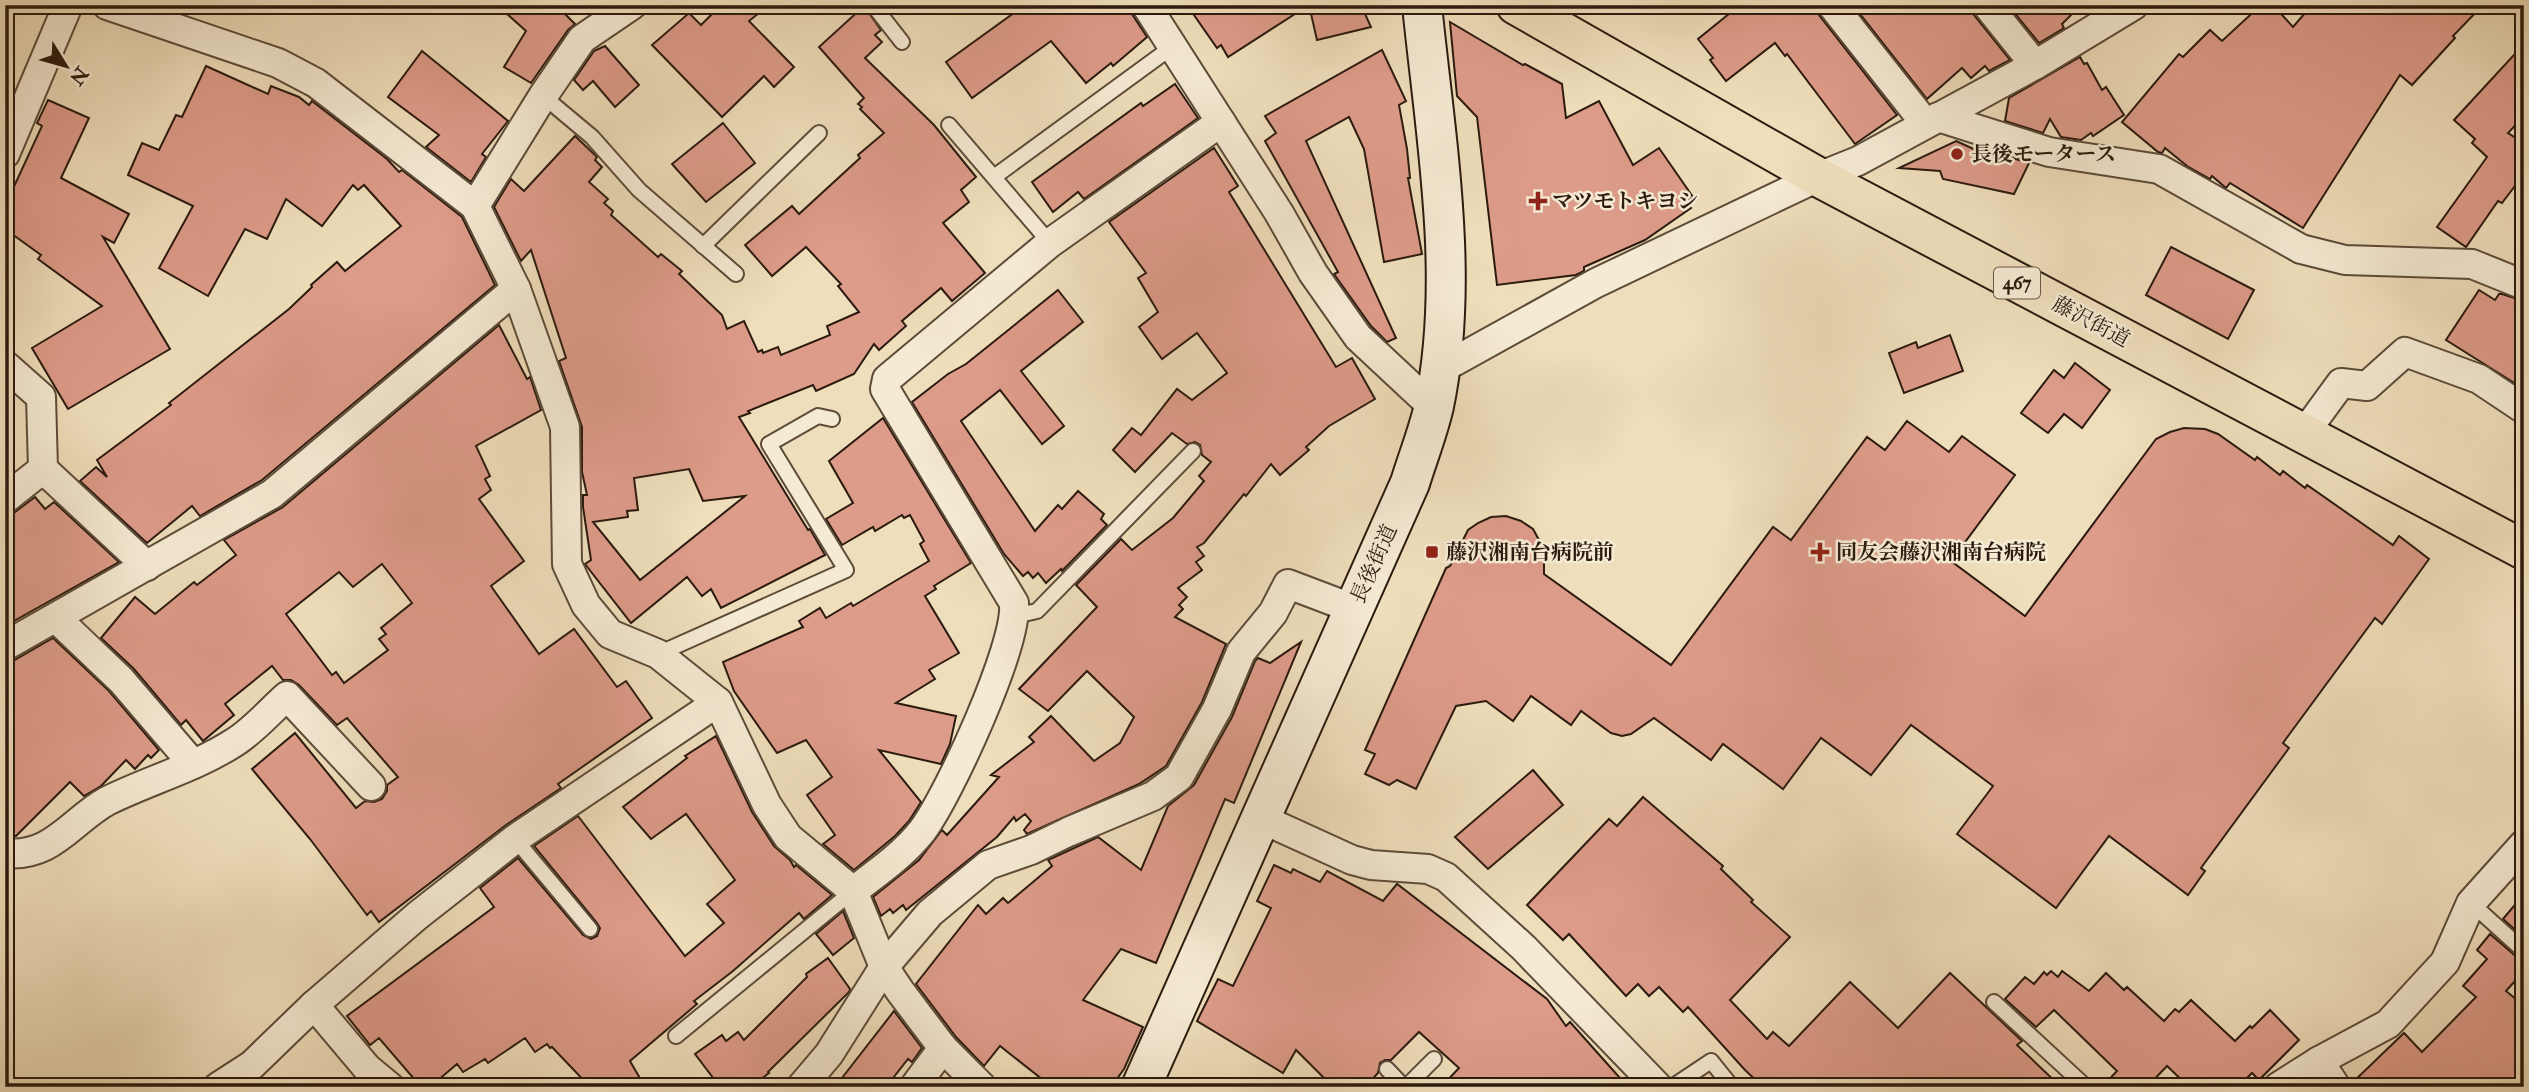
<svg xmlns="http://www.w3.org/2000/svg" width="2529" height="1092" font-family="'IM FELL Double Pica','Noto Serif JP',serif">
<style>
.building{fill:#dd9b89;stroke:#2b1a0e;stroke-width:2;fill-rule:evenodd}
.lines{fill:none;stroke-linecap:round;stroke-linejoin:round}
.lane-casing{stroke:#5c4b39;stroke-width:18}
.street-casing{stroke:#5c4b39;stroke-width:32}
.secondary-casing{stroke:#2b1a0e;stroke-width:42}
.highway-casing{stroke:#2b1a0e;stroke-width:42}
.lane{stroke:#f5ead3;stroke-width:14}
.street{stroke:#f5ead3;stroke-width:28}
.secondary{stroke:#f5ead3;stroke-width:38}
.highway{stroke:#efdebb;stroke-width:38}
.poi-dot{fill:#8f2418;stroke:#f5ead3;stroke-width:2.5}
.labels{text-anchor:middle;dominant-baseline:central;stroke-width:5;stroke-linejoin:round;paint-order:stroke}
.shield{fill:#f5ead3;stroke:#685849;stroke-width:2}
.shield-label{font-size:19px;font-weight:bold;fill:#2b1a0e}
.poi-label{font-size:21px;font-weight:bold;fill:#2b1a0e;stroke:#f5ead3;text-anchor:start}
.street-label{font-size:21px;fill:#2b1a0e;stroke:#f5ead3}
</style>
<rect width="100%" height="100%" fill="#efdebb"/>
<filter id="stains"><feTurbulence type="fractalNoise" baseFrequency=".00286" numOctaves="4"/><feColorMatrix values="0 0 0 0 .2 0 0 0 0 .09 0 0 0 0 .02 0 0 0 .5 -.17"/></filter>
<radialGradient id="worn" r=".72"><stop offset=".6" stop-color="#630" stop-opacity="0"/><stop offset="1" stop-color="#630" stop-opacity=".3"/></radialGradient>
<!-- building -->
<g class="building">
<polygon points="497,5 556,5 575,24 568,30 531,83 504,67 526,31"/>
<polygon points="721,5 769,5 749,21 794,67 774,87 764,76 722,117 652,45 689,13 701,25"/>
<polygon points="1025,5 1126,5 1147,37 1113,66 1111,63 1086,83 1051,41 972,98 946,62"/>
<polygon points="1187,5 1361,5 1371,27 1317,40 1309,5 1228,57 1221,45 1217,48"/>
<polygon points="1740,5 1816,5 1819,15 1897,115 1855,144 1787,54 1785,56 1775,43 1726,81 1710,60 1713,58 1698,39"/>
<polygon points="1853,5 1971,5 1974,15 2010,60 1989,71 1985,66 1971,78 1962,68 1927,99"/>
<polygon points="2008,5 2081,5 2062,24 2064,28 2039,43"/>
<polygon points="2261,5 2273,5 2293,27 2312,5 2483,5 2453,36 2455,38 2412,85 2400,75 2303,228 2230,183 2226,188 2212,176 2210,179 2187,166 2165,148 2162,153 2158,152 2122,122 2179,54 2183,57 2210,30 2222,41"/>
<path d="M864 6 881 30 875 35 882 42 865 58 934 125 976 177 961 190 969 202 943 223 985 273 952 301 941 288 902 321 906 326 879 350 874 344 854 374 816 391 813 385 748 411 750 413 739 417 808 530 810 529 825 555 721 608 711 589 702 596 687 577 631 623 585 564 591 560 583 507V495H587L582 472V427L559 361 566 358 531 250 521 261 494 207 511 179 524 191 575 136 597 157 595 160 602 167 589 182 608 199 604 203 613 211 611 215 658 257 661 254 682 271 679 274 722 315 727 329 744 321 758 352 762 350 763 353 778 347 781 355 830 335 827 326 859 312 838 286 841 284 806 247 772 276 745 245 792 206 799 214 860 158 858 155 884 133 860 109 862 107 858 104 864 98 819 47ZM689 469 703 501 745 496 640 580 593 522 628 517 627 511 638 510 634 478Z"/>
<polygon points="1450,22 1523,65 1525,64 1562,84 1566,118 1599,101 1633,165 1659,148 1693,197 1687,202 1691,208 1645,240 1584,267 1584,271 1576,275 1497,285 1477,117 1457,96"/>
<polygon points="2524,44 2524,116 2508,133 2524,143 2524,174 2502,203 2498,201 2466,247 2437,227 2487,157 2472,143 2475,139 2454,120"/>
<polygon points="605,46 639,85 615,107 593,81 583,90 574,80 594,51"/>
<polygon points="1382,50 1406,101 1399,105 1407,149 1410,178 1408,178 1422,254 1384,262 1364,149 1349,117 1306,141 1396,338 1387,342 1371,326 1334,274 1338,272 1265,141 1276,133 1265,116"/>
<polygon points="422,51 508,121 482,154 486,157 471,182 426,147 439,135 388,97"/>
<polygon points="2080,57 2084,64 2087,63 2102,90 2106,87 2124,115 2093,136 2091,133 2081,140 2061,137 2050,119 2043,133 2005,121 2009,98"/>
<polygon points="206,66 268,94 271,86 299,97 309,105 312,101 387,159 399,172 402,170 462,217 495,285 262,480 200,516 192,506 147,543 80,481 96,467 107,477 97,460 171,405 169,403 289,309 312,287 311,285 337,262 345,271 401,226 364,185 358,190 353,185 322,226 286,199 267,239 245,229 208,296 159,268 193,206 128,175 142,143 159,150 176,115 182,117"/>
<polygon points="1175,84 1198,118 1084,199 1078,192 1053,212 1032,182 1141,103 1143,106"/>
<polygon points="48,100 89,118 61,178 129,214 114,243 103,237 170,349 68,409 32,348 102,306 38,259 41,255 5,229 5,206 42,126 37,123"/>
<polygon points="723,123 755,163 706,202 672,164"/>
<polygon points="1956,141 1998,160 1999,154 2029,163 2014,194 1943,179 1940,171 1899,168"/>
<polygon points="1214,148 1238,186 1229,192 1336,367 1352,358 1375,399 1329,426 1306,447 1309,450 1280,475 1271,464 1246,496 1244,494 1204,543 1197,547 1204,556 1196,562 1202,570 1178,588 1187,597 1179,605 1183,609 1175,617 1226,644 1202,702 1166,766 1139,784 1027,834 1024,830 1031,821 1025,814 1016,821 1014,817 997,837 906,910 903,905 893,913 890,909 881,916 873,897 919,860 942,830 947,835 999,777 991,775 1034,742 1029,737 1051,716 1094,761 1120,743 1134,717 1087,671 1048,711 1019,689 1097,607 1076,585 1121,539 1132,550 1173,518 1204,481 1199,476 1211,462 1202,455 1200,445 1195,442 1187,444 1172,433 1135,472 1113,450 1132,428 1141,435 1177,389 1192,400 1227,373 1197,333 1162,359 1139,327 1158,312 1138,278 1146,273 1109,222"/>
<polygon points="2171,247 2254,290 2228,339 2146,295"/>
<polygon points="1058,290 1083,322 1021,371 1064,426 1042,444 1000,390 961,421 1035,531 1058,505 1062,509 1078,491 1104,514 1101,519 1107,525 1062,571 1061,569 1046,583 1038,573 1033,578 1028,572 1023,576 1004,554 912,402 948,374 966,364"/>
<polygon points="2479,290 2495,300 2499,294 2502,294 2524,301 2524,389 2446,340"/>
<path d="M499 325 527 379 530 377 541 410 476 446 490 476 485 479 491 490 479 499 524 561 491 586 539 654 574 629 617 687 626 681 652 718 558 784 561 788 506 825 379 922 371 911 367 915 310 839 252 769 295 733 356 808 365 801 374 802 382 799 387 791V785L398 777 347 718 337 725 299 685 291 680H283L272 666 225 704 234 715 203 741 186 720 181 725 134 669 101 638 135 597 155 614 194 582 197 585 236 555 224 540 283 507ZM382 564 412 603 381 628 386 634 379 639 388 650 344 683 336 672 332 675 286 614 339 572 353 587Z"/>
<polygon points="1950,335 1963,371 1904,393 1889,353 1916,342 1918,348"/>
<polygon points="2075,363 2110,390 2082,428 2064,414 2048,433 2021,413 2054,370 2064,378"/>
<polygon points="883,418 971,563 934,586 936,589 925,596 959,653 929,670 935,679 896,703 956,716 950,744 941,764 879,750 921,802 909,821 895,836 854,870 823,844 835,835 807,795 832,777 806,740 777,753 734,691 723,662 803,627 799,621 820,608 826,618 851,603 853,606 929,561 920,544 924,541 910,515 904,518 902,515 875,531 873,527 842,545 826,519 853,503 829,461"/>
<polygon points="1907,421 1949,452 1962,436 2015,475 1951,561 2025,616 2156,439 2170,432 2184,428 2205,429 2218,434 2255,460 2257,457 2280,475 2283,471 2305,488 2307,485 2393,545 2399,536 2429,559 2382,624 2375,618 2283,743 2289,748 2201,868 2205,871 2188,895 2109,836 2056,908 1957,834 1993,786 1911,725 1871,775 1821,738 1783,789 1723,744 1711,760 1654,718 1631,734 1622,736 1611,733 1581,711 1571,725 1531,696 1513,721 1486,701 1456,706 1416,789 1397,780 1389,785 1365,774 1375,754 1365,750 1446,568 1450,566 1468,530 1478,523 1491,517 1506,516 1521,521 1533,529 1544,549 1544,574 1671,665 1773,527 1791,540 1867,437 1885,450"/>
<polygon points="35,497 45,509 54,502 119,562 5,626 5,515 15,512"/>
<polygon points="53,638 109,691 159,750 151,758 148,755 135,769 126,760 101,786 84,796 70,782 16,836 5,836 5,669 13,661"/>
<polygon points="1301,642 1234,803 1225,799 1156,963 1121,949 1083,1000 1143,1027 1124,1069 1111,1087 1052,1087 1000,1046 984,1066 956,1037 916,984 978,905 986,914 1003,898 1008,903 1052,866 1048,860 1098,837 1141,870 1168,806 1194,785 1232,717 1255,661 1258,658 1270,663"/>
<polygon points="716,736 752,812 774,846 790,860 794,867 796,865 832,895 804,919 799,913 733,971 694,1001 697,1004 630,1061 645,1087 590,1087 552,1047 550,1048 547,1044 535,1052 525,1038 488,1063 485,1059 463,1072 457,1064 430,1087 421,1087 379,1038 370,1045 347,1016 494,907 480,888 518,858 583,935 591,939 597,936 600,928 597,923 534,846 578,816 685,956 724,923 707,904 735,880 686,814 651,839 623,807 687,758 685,756"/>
<polygon points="1533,770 1563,805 1488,869 1455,837"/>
<polygon points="1643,797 1723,866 1721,869 1753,900 1751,902 1790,937 1730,1000 1767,1039 1773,1032 1789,1046 1850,982 1898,1028 1950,973 2022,1041 2017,1045 2061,1087 1763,1087 1745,1070 1688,1007 1683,1012 1659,987 1649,996 1638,984 1626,996 1569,934 1563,940 1527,905 1609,819 1617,826"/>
<polygon points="1274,865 1291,873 1293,869 1320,882 1327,871 1383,901 1397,884 1547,999 1566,1026 1570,1022 1628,1087 1441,1087 1459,1068 1419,1032 1391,1060 1385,1060 1380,1063 1378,1073 1365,1087 1333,1087 1296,1050 1283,1073 1197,1021 1218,979 1233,986 1271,908 1257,901"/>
<polygon points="2524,894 2524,938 2503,919"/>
<polygon points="843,911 854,938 833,955 816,934"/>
<polygon points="2490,934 2518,958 2524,960 2524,971 2506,991 2524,1006 2524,1087 2353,1087 2352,1083 2404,1033 2422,1052 2476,997 2463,986 2487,959 2477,950"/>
<polygon points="828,958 850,989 849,992 768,1072 769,1073 751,1087 720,1087 695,1054 722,1035 726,1041 738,1032 744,1040 807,977 806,974"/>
<polygon points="2051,971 2058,977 2062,971 2089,991 2106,973 2124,990 2127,987 2164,1021 2175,1009 2179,1012 2191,1000 2235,1041 2250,1026 2252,1028 2270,1010 2299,1040 2259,1080 2252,1073 2238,1087 2189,1087 2167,1066 2147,1087 2102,1087 2117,1071 2054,1010 2036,1027 2005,999 2025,977 2034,984 2044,972 2047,975"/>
<polygon points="894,1011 922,1048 912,1062 908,1059 886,1087 835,1087"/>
</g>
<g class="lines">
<!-- lane casing -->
<g class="lane-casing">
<g id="lane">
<polyline points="873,5 902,42"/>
<polyline points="543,96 592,137 639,190 736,274"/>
<polyline points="949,125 1050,243"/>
<polyline points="994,177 1172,47"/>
<polyline points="703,246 819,133"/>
<polyline points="1015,616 1037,611 1193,451"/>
<polyline points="658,654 846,570 769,444 818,416 832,419"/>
<polyline points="515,839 590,929"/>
<polyline points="2471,903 2524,951"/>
<polyline points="1994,1002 2086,1087"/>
<polyline points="676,1036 853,891"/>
<polyline points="1387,1069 1404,1087"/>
<polyline points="1406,1087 1434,1059"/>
<polyline points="1672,1087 1711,1061 1732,1087"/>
</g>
</g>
<!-- street casing -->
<g class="street-casing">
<g id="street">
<polyline points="107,5 278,63 316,83 475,206"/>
<polyline points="632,5 582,39 543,96 475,206 516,289 565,427 567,564 586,605 610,634 658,654 718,702 767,805 788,837 853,891 884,967 900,991 943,1048 982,1087"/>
<polyline points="1146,5 1279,213 1313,273 1358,337 1433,407"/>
<polyline points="1832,5 1925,123"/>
<polyline points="1987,5 2035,65"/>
<polyline points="1938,117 2049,152 2159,169 2301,249 2345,260 2472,264 2524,285"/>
<polyline points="5,154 68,5"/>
<polyline points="5,365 41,397 43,469 147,566"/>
<polyline points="1439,370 1596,283 1818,177 1858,161 2035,65 2134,5"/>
<polyline points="2303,435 2341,383 2367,386 2405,352 2479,379 2524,409"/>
<polyline points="5,499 43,469"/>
<polyline points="56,618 121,680 193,764"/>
<polyline points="5,646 272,494 516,289"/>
<polyline points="1260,818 1352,860 1371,865 1428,869 1446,877 1524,948 1658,1087"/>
<path d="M5 853C52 858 71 821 107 801 149 780 195 768 235 742 254 730 270 711 287 696L371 786"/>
<path d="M853 891C877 873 903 855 922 831 949 795 1018 645 1014 603L885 389 887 379 1050 243 1221 122"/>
<polyline points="314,1005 417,916 515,839 718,702"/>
<polyline points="2319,1061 2336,1087"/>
<polyline points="218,1087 252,1065 314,1005 367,1068 390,1087"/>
<polyline points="801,1087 829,1054 884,967 930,913 988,865 1031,850 1068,832 1153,796 1179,777 1217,709 1241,652 1273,613 1288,584 1354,609"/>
<polyline points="914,1087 943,1048"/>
<polyline points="2278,1087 2319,1061 2388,1024 2445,962 2471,903 2524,844"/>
</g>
</g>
<!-- secondary casing -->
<g class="secondary-casing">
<path id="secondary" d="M1141 1087 1410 483C1418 457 1428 432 1434 406 1461 277 1435 135 1422 5"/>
</g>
<!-- highway casing -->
<g class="highway-casing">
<polyline id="highway" points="1516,5 1818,177 2524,550"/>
</g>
<!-- lane -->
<use href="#lane" class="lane"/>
<!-- street -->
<use href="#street" class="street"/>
<!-- secondary -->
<use href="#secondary" class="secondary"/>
<!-- highway -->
<use href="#highway" class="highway"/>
</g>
<!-- markers -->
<g class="poi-dot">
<circle cx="1957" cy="154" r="7"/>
<path d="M1534.5 190.5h7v7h7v7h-7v7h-7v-7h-7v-7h7z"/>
<rect x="1425" y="545" width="14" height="14" rx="3.5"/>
<path d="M1816.5 541.5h7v7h7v7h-7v7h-7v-7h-7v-7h7z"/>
</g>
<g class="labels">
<!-- shield labels -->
<rect class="shield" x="1994" y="267.5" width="46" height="31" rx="5"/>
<g class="shield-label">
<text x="2017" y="283">467</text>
</g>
<!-- poi labels -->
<g class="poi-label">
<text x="1971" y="154">長後モータース</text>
<text x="1552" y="201">マツモトキヨシ</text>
<text x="1446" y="552">藤沢湘南台病院前</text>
<text x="1836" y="552">同友会藤沢湘南台病院</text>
</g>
<!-- street labels -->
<g class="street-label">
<text transform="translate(2091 322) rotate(28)">藤沢街道</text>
<text transform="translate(1374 564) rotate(-66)">長後街道</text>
</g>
</g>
<!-- margin -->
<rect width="2529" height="1092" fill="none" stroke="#efdebb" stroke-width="28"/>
<rect x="7" y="7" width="2515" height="1078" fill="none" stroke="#2b1a0e" stroke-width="3.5"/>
<rect x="14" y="14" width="2501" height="1064" fill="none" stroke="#2b1a0e" stroke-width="2"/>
<!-- north arrow -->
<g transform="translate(66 66) rotate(127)" stroke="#f5ead3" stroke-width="5" paint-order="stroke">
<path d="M0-5L12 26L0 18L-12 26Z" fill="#2b1a0e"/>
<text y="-10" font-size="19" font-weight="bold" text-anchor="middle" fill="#2b1a0e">N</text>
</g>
<rect width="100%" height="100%" filter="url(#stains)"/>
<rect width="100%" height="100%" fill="url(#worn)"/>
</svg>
